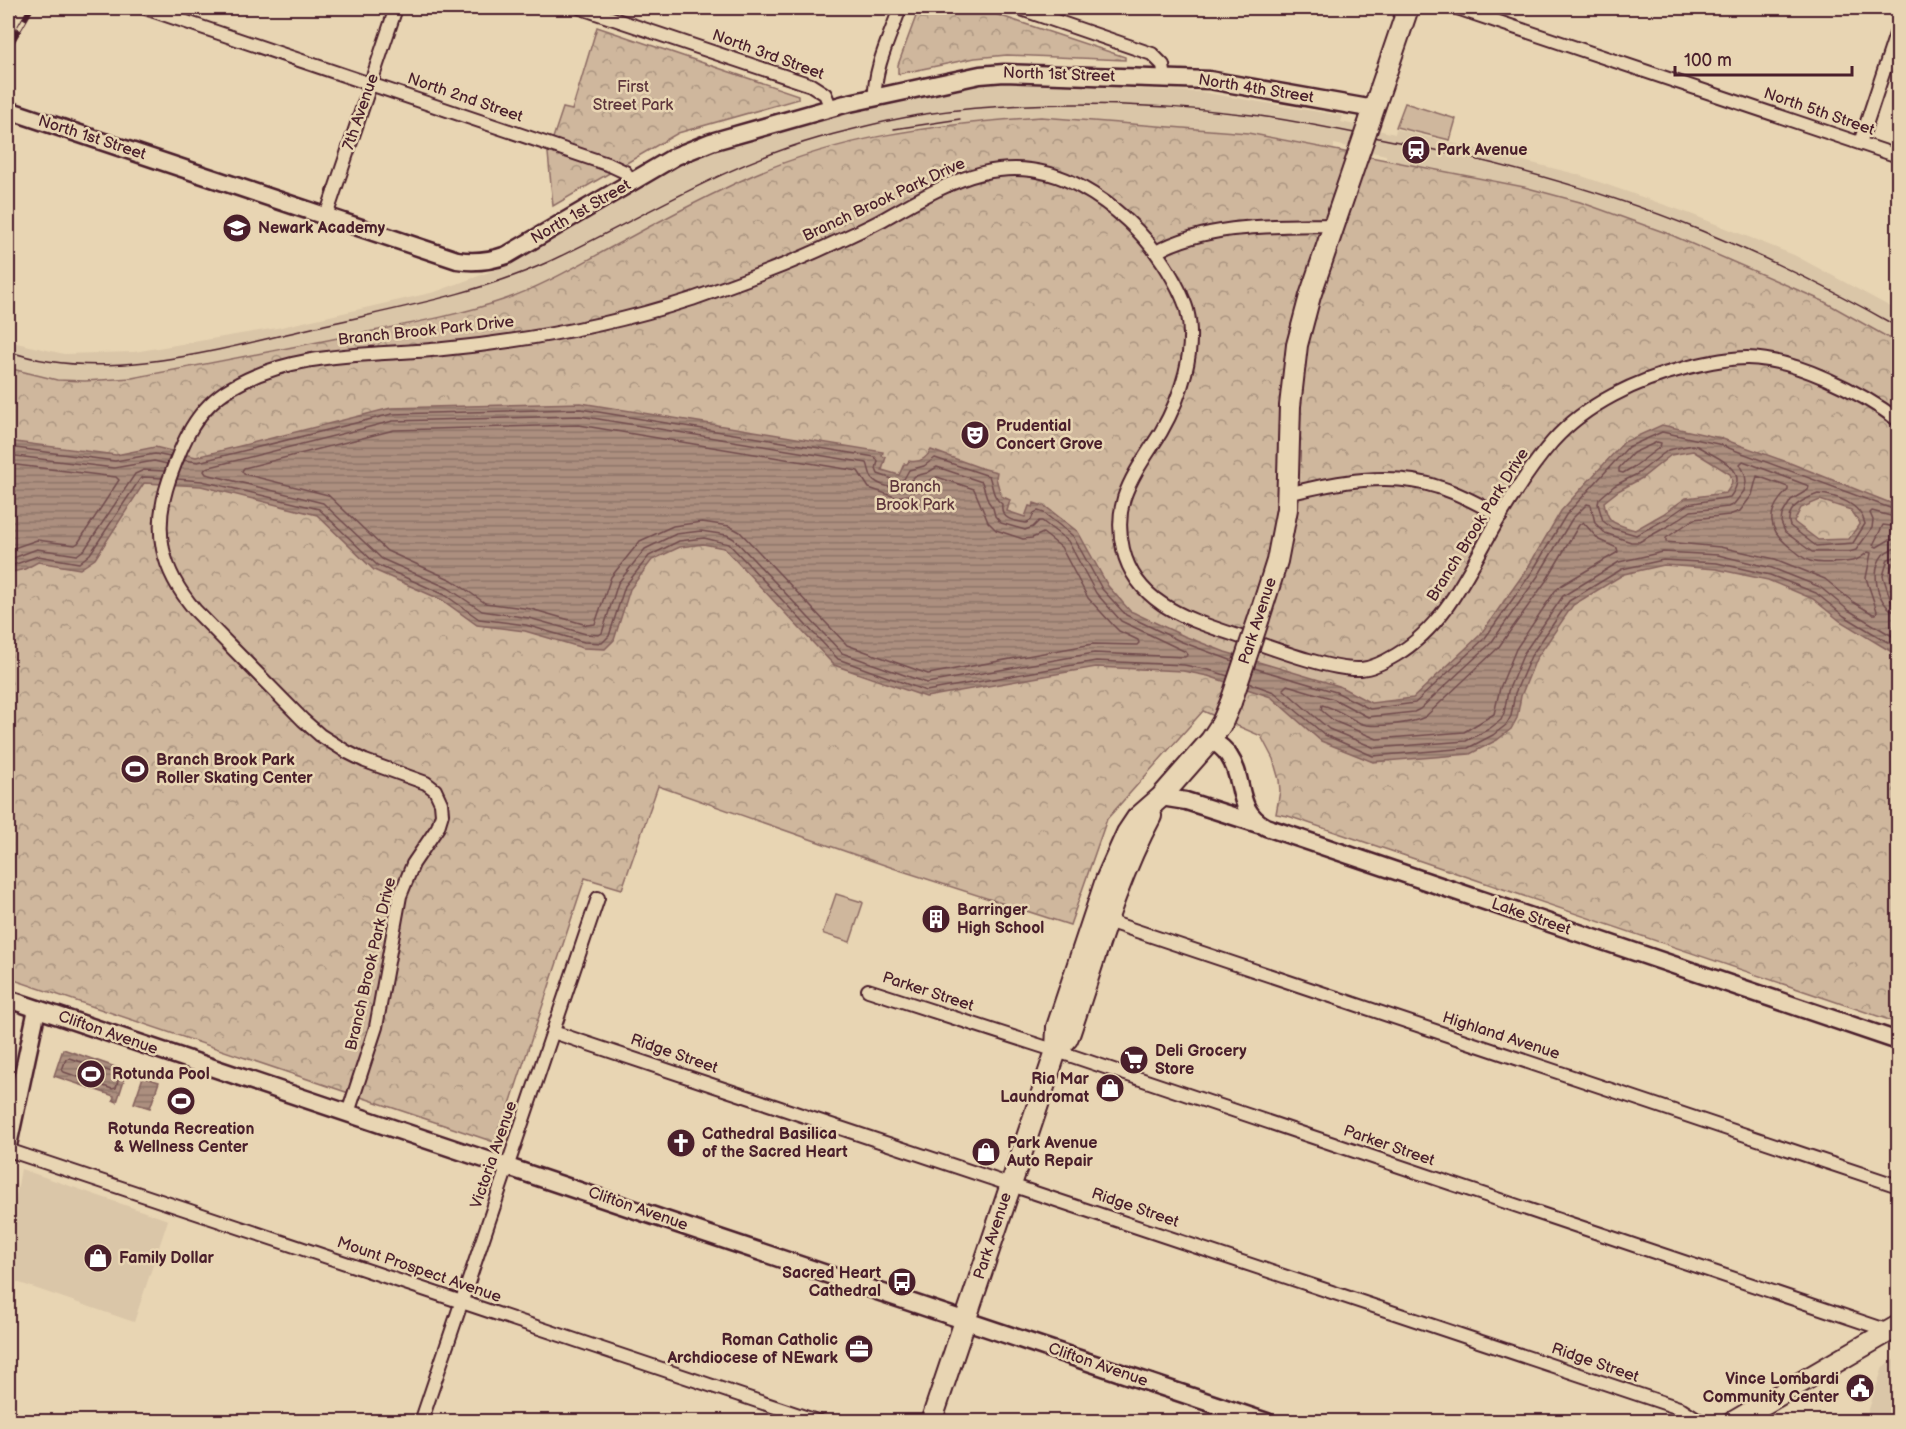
<svg xmlns="http://www.w3.org/2000/svg" width="1906" height="1429" font-family="'Balsamiq Sans',sans-serif">
<style>
.built{fill:#dac6a8}
.grass{fill:#cfb79d;stroke:#8c6b64;stroke-width:1.5}
.forest{fill:url(#forest-crowns);stroke:#8c6b64;stroke-width:1.5}
.water{fill:url(#water-rules);stroke:#85625d;stroke-width:1.5;fill-rule:evenodd}
.lines{fill:none;stroke-linecap:round;stroke-linejoin:round}
.shore{stroke:#714c4d;stroke-width:1.5}
.street-casing{stroke:#4a1f2b;stroke-width:16}
.secondary-casing{stroke:#4a1f2b;stroke-width:21}
.primary-casing{stroke:#4a1f2b;stroke-width:24}
.street{stroke:#e8d5b3;stroke-width:12}
.secondary{stroke:#e8d5b3;stroke-width:16}
.primary{stroke:#e8d5b3;stroke-width:20}
.tram{stroke:#4a1f2b;stroke-width:1.5}
.rail-casing{stroke:#4a1f2b;stroke-width:6}
.rail{stroke:#e8d5b3;stroke-width:4;stroke-dasharray:11;stroke-linecap:butt}
.primary-bridge-casing{stroke:#4a1f2b;stroke-width:24;stroke-linecap:butt}
.primary-bridge{stroke:#e8d5b3;stroke-width:20}
.labels{text-anchor:middle;dominant-baseline:central;stroke-width:5;stroke-linejoin:round;paint-order:stroke}
.street-label{font-size:16px;fill:#4a1f2b;stroke:#e8d5b3}
.park-label{font-size:16px;fill:#5e363c;stroke:#e8d5b3}
.poi-label{font-size:16px;font-weight:bold;fill:#4a1f2b;stroke:#e8d5b3;text-anchor:start}
</style>
<defs>
<pattern id="forest-crowns" width="20" height="18" patternUnits="userSpaceOnUse" patternTransform="scale(1.5)"><rect width="20" height="18" fill="#cfb79d"/><path d="M2 6a3 3 0 1 1 6 0M12 15a3 3 0 1 1 6 0" fill="none" stroke="#aa9480"/></pattern>
<pattern id="water-rules" width="6" height="5" patternUnits="userSpaceOnUse" patternTransform="scale(1.5)"><rect width="6" height="5" fill="#ac8f7f"/><path d="M0 2.5h6" fill="none" stroke="#8e7468"/></pattern>
</defs>
<rect width="100%" height="100%" fill="#e8d5b3"/>
<filter id="ink" filterUnits="userSpaceOnUse"><feTurbulence type="fractalNoise" baseFrequency=".0167" numOctaves="2"/><feDisplacementMap in="SourceGraphic" scale="12" xChannelSelector="R" yChannelSelector="G"/><feConvolveMatrix kernelMatrix="1 2 1 2 8 2 1 2 1" color-interpolation-filters="sRGB"/></filter>
<g filter="url(#ink)">
<!-- built -->
<g class="built">
<polygon points="998,83 1201,92 1343,116 1341,122 1395,134 1396,129 1576,174 1688,213 1794,255 1898,311 1898,343 1823,301 1669,234 1580,202 1434,170 1386,161 1386,155 1334,144 1334,149 1248,133 1041,117 974,122 901,131 852,142 740,181 623,241 558,278 503,300 443,317 132,378 85,381 57,380 8,368 8,341 64,354 134,352 277,328 435,292 514,263 688,161 701,155 852,112 982,85"/>
<polygon points="21,1169 168,1220 134,1322 8,1279 8,1241"/>
<polygon points="1898,1357 1898,1421 1865,1421 1883,1367"/>
</g>
<!-- grass -->
<g class="grass">
<polygon points="1405,103 1456,119 1450,140 1396,127"/>
<polygon points="836,894 862,902 863,903 850,942 824,934 823,932"/>
</g>
<!-- forest -->
<g class="forest">
<polygon points="919,8 977,8 1125,57 1125,60 1007,55 975,58 898,74 898,65"/>
<polygon points="597,27 798,95 798,99 678,133 553,206 548,153 563,108 572,110"/>
<path d="M1041 117 1248 133 1524 187 1580 202 1669 234 1823 301 1898 343V1023L1288 816 1276 814 1280 791 1279 780 1273 759 1261 736 1203 711 1107 819 1070 925 893 868 658 786 622 889 585 878 497 1143 8 978V368L57 380 85 381 132 378C208 364 283 349 358 334 407 324 456 316 503 300 546 285 583 262 623 241 661 220 700 200 738 182 834 136 938 124 1041 117Z"/>
</g>
<!-- water -->
<g class="water">
<path d="M581 403 883 452 882 456 886 457 882 470 899 475 904 464H907L909 461C918 463 926 459 931 450L981 468 997 472 996 478 1001 496 1010 500 1007 511 1025 517 1029 506 1033 507 1034 503 1046 507 1078 532 1108 586 1130 611 1184 636 1225 652 1339 686 1371 703 1413 698 1480 635 1527 569 1561 511 1624 442 1662 425 1720 438 1790 463 1898 506V561L1893 563 1889 574 1898 607V651H1890L1840 621 1813 599 1768 580 1716 569 1664 565 1624 574 1573 605 1536 659 1521 696 1517 718 1511 729 1497 740 1470 754 1373 762 1321 741 1271 697 1208 676 1183 671 1096 667 926 697 834 665 724 548 703 544 680 547 652 560 630 589 614 640 605 649 583 648 525 631 477 625 442 600 374 570 317 515 201 486 144 483 95 559 80 569 38 562 25 569 8 573V441L116 455 155 447 196 457 391 408ZM1693 451 1730 474C1734 482 1731 486 1726 493L1686 498 1663 514 1635 530C1614 523 1608 525 1604 502L1618 491 1642 478 1671 455ZM1820 500 1851 510 1860 523 1849 539 1818 540 1794 522 1801 508Z"/>
<polygon points="63,1049 127,1071 117,1102 113,1100 114,1096 54,1076"/>
<polygon points="143,1077 159,1082 150,1108 134,1103"/>
</g>
<g class="lines">
<!-- shore -->
<g class="shore">
<path d="M580 416 867 463C869 467 869 473 872 478 878 486 897 490 906 486L915 476 927 473 937 467 982 482 988 501 993 508 995 516 1001 523 1025 530 1033 527 1039 521H1042L1068 541 1096 593 1121 621 1186 652 1188 655 1185 657 1094 653 927 683 842 653 734 539 727 535 701 531 676 534 645 549 618 583 602 633 599 635 586 634 529 618 482 611 448 588 382 559 323 503 206 474 204 471 206 468 393 421Z"/>
<polygon points="579,425 858,471 869,488 895,497 909,495 921,484 937,477 974,489 988,522 996,530 1023,539 1032,538 1043,533 1061,547 1088,598 1113,625 1119,631 1138,640 1139,643 1137,645 1093,644 928,674 847,645 740,532 729,526 702,522 673,526 640,541 611,577 595,624 587,625 531,609 485,603 452,580 387,551 328,495 244,474 242,471 244,468 394,430"/>
<polygon points="1657,442 1661,443 1660,447 1635,466 1623,473 1619,472 1619,468 1633,453"/>
<path d="M1692 445 1697 446C1718 459 1752 468 1730 497L1688 504 1666 519 1636 535 1612 528 1603 521 1598 504 1599 499 1614 486 1639 473 1668 450Z"/>
<polyline points="8,447 115,461 155,454 170,457"/>
<polyline points="8,455 114,468 154,461 167,464"/>
<path d="M184 460 198 462 392 414 580 409 875 457 878 461 876 469 878 474 898 481 904 479 909 470 924 466 935 458 989 476C993 486 992 497 1002 504 1000 519 1013 521 1026 523L1031 520 1034 513 1038 511 1044 513 1073 536 1102 589 1126 615 1182 642 1233 661"/>
<polyline points="8,464 116,477 119,480 78,543 75,545 37,540 8,550"/>
<path d="M1757 476 1788 487V490C1765 512 1767 529 1791 548 1797 552 1803 559 1810 561 1819 564 1847 563 1856 560 1861 558 1864 555 1868 552L1871 553 1866 578 1877 611 1876 614H1873L1853 602 1825 579 1775 559 1720 547 1666 542V538L1694 519 1729 515 1740 511 1752 495Z"/>
<polyline points="177,479 202,481 319,509 377,565 445,595 479,619 526,625 584,642 602,643 609,636 625,586 649,556 679,541 704,538 729,544 838,659 926,691 1096,661 1184,665 1209,670 1228,676"/>
<path d="M1818 494C1836 495 1861 504 1865 524L1853 543 1816 546 1790 526C1784 508 1804 499 1818 494Z"/>
<polyline points="1898,518 1872,511 1870,513 1873,520 1872,528 1856,550 1849,552 1812,552 1785,532 1781,522 1782,515 1791,500 1808,490 1809,486 1743,461 1740,464 1745,474 1746,482 1744,491 1734,504 1728,507 1691,511 1670,525 1639,542 1631,542 1605,533 1595,523 1591,505 1587,504 1572,519 1538,576 1491,643 1420,709 1414,712 1368,717 1334,699 1287,685 1283,689 1329,729 1375,748 1466,741 1489,729 1501,720 1504,713 1508,691 1524,653 1563,596 1619,562 1663,552 1718,555 1772,568 1820,587 1848,610 1894,637 1898,638"/>
<path d="M1583 522 1599 540 1617 548 1618 552 1562 585 1555 591 1516 649 1500 688 1494 714 1464 732 1377 739 1334 721 1321 710 1322 705C1336 708 1348 717 1360 723 1373 729 1413 723 1425 717L1498 648 1546 581 1579 525Z"/>
<polyline points="1898,527 1883,525 1873,545 1877,547 1889,540 1898,539"/>
<path d="M1898 548C1864 550 1874 610 1898 612"/>
<polyline points="1898,556 1888,559 1883,576 1891,601 1894,604 1898,604"/>
<polyline points="8,560 37,549 77,555 85,549 135,474 144,470 164,471"/>
<polyline points="8,567 38,556 79,563 90,554 140,479 144,477 162,478"/>
<polyline points="1254,668 1336,692 1370,709 1415,703 1485,638 1532,572 1566,515 1628,447 1662,432 1718,444 1898,511"/>
<polyline points="1249,683 1274,692 1325,735 1373,756 1468,748 1493,735 1506,725 1511,716 1515,693 1531,656 1569,601 1622,569 1663,560 1717,563 1770,575 1816,593 1844,616 1891,644 1898,645"/>
<polygon points="69,1058 118,1074 119,1077 116,1088 112,1089 64,1072 62,1070 66,1059"/>
</g>
<!-- street casing -->
<g class="street-casing">
<g id="street">
<polyline points="145,8 610,165 625,172 632,182"/>
<polyline points="581,8 811,85 825,94 831,108"/>
<polyline points="1018,8 1152,54 1163,65 1165,79"/>
<polyline points="1457,8 1898,156"/>
<polyline points="1894,8 1898,9"/>
<path d="M875 98C873 70 891 34 900 8"/>
<polyline points="1860,143 1898,28"/>
<polyline points="326,216 396,8"/>
<path d="M1156 252C1209 223 1275 226 1333 225"/>
<path d="M1288 494C1335 482 1391 471 1438 487 1460 493 1481 506 1501 516"/>
<polyline points="1101,919 1898,1186"/>
<polyline points="868,990 1072,1056 1892,1332"/>
<polyline points="553,1032 1682,1409 1702,1422"/>
<path d="M348 1113 376 1027 400 896 413 864 438 827 442 814 441 803 435 790 426 783 365 761 347 752 320 735 303 720 195 610C161 570 152 530 169 480 182 443 196 408 231 388 295 350 372 356 443 349 526 341 612 325 692 299 740 282 788 265 834 243 849 236 865 229 880 221 946 184 1006 145 1081 187 1114 205 1144 233 1164 264 1173 278 1182 293 1187 310 1197 350 1181 397 1161 432 1148 453 1132 474 1124 498 1119 515 1119 532 1123 549 1135 600 1181 617 1226 632 1259 643 1328 671 1361 669 1373 668 1386 661 1396 655 1445 626 1468 572 1495 525 1512 496 1530 467 1553 441 1586 404 1637 380 1685 368 1705 363 1726 358 1747 358 1795 359 1861 392 1898 420"/>
<polyline points="8,1150 820,1422"/>
<polyline points="421,1422 598,898"/>
</g>
</g>
<!-- secondary casing -->
<g class="secondary-casing">
<g id="secondary">
<path d="M8 110 457 260C474 263 490 261 507 255L676 156 711 142 845 104 980 75 1004 73 1209 80 1374 109"/>
<path d="M1211 740C1218 744 1225 749 1229 756 1246 781 1234 810 1266 827L1898 1041"/>
<polyline points="1161,797 1186,801 1258,824"/>
<polyline points="8,999 1267,1422"/>
<polyline points="8,1145 37,1009"/>
</g>
</g>
<!-- primary casing -->
<g class="primary-casing">
<g id="primary">
<polyline points="1370,120 1408,8"/>
<polyline points="1259,618 1277,561 1287,509 1290,406 1297,345 1310,296 1358,155"/>
<path d="M1056 1051 1067 1039 1070 1032C1095 959 1115 883 1151 816"/>
<polyline points="931,1422 1056,1051 1057,1027 1106,880 1127,833 1137,818 1161,797 1211,740 1222,723 1231,702"/>
<polyline points="1733,1422 1898,1326"/>
</g>
</g>
<!-- street -->
<use href="#street" class="street"/>
<!-- secondary -->
<use href="#secondary" class="secondary"/>
<!-- primary -->
<use href="#primary" class="primary"/>
<!-- tram -->
<g class="tram">
<polyline points="894,129 960,119"/>
<path d="M8 351C105 386 232 346 329 324 403 307 479 293 548 262 638 220 723 165 819 138 854 129 890 119 925 114 1033 99 1144 102 1252 115 1291 120 1330 128 1369 136 1482 158 1595 187 1702 231 1770 259 1835 291 1898 327"/>
</g>
<!-- rail casing -->
<g class="rail-casing">
<g id="rail">
<polyline points="8,22 16,8"/>
<polyline points="8,48 31,8"/>
</g>
</g>
<!-- rail -->
<use href="#rail" class="rail"/>
<!-- primary-bridge casing -->
<g class="primary-bridge-casing">
<g id="primary-bridge">
<polyline points="1358,155 1370,120"/>
<polyline points="1231,702 1259,618"/>
</g>
</g>
<!-- primary-bridge -->
<use href="#primary-bridge" class="primary-bridge"/>
</g>
</g>
<!-- icons -->
<defs>
<g id="station-disc" transform="scale(1.5)"><circle r="9.5" fill="#4a1f2b" stroke="#e8d5b3"/><path d="M-3-6H3Q5-6 5-4V2Q5 4 3 4L4.5 6H3L1.5 4h-3L-3 6H-4.5L-3 4Q-5 4-5 2V-4Q-5-6-3-6ZM-3.5-4v3h7v-3ZM-3.5 1v1.5H-2V1ZM2 1v1.5H3.5V1Z" fill="#fff"/></g>
<g id="school-disc" transform="scale(1.5)"><circle r="9.5" fill="#4a1f2b" stroke="#e8d5b3"/><path d="M0-5L7-2L0 1L-7-2ZM-4 1L0 2.5L4 1V4Q0 6-4 4Z" fill="#fff"/></g>
<g id="theatre-disc" transform="scale(1.5)"><circle r="9.5" fill="#4a1f2b" stroke="#e8d5b3"/><path d="M-5-5.5Q0-4 5-5.5V0Q5 5 0 6Q-5 5-5 0ZM-3.3-2.5H-1v1.5H-3.3ZM1-2.5H3.3v1.5H1ZM-2.8 1Q0 5.5 2.8 1Z" fill="#fff"/></g>
<g id="stadium-disc" transform="scale(1.5)"><circle r="9.5" fill="#4a1f2b" stroke="#e8d5b3"/><path d="M0-5a6.5 5 0 1 0 0 10a6.5 5 0 1 0 0-10ZM-3.5-1.8h7v3.6h-7Z" fill="#fff"/></g>
<g id="building-disc" transform="scale(1.5)"><circle r="9.5" fill="#4a1f2b" stroke="#e8d5b3"/><path d="M-4-6H4V6H1V3H-1V6H-4ZM-2.5-4.3h1.7v1.8h-1.7ZM.8-4.3h1.7v1.8H.8ZM-2.5-1h1.7V.8h-1.7ZM.8-1h1.7V.8H.8Z" fill="#fff"/></g>
<g id="supermarket-disc" transform="scale(1.5)"><circle r="9.5" fill="#4a1f2b" stroke="#e8d5b3"/><path d="M-6-5.5h2.5l.6 2H6L4.5 2H-2.5L-4.4-4H-6ZM-1.5 3.2a1.3 1.3 0 1 0 .1 0ZM3 3.2a1.3 1.3 0 1 0 .1 0Z" fill="#fff"/></g>
<g id="shop-disc" transform="scale(1.5)"><circle r="9.5" fill="#4a1f2b" stroke="#e8d5b3"/><path d="M-5-2.5h2.3a2.7 3.5 0 0 1 5.4 0H5L5.5 6h-11ZM-1.5-2.5h3a1.5 2.3 0 0 0-3 0Z" fill="#fff"/></g>
<g id="church-disc" transform="scale(1.5)"><circle r="9.5" fill="#4a1f2b" stroke="#e8d5b3"/><path d="M-1.2-6h2.4v3.5h3.3v2.4h-3.3V6h-2.4V-.1h-3.3v-2.4h3.3Z" fill="#fff"/></g>
<g id="bus-disc" transform="scale(1.5)"><circle r="9.5" fill="#4a1f2b" stroke="#e8d5b3"/><path d="M-5-6H5V4H4V6H2V4H-2V6H-4V4H-5ZM-3.5-4V0h7V-4ZM-3.5 1.2v1.5H-2V1.2ZM2 1.2v1.5H3.5V1.2Z" fill="#fff"/></g>
<g id="office-disc" transform="scale(1.5)"><circle r="9.5" fill="#4a1f2b" stroke="#e8d5b3"/><path d="M-6-3h4V-5.5h4V-3h4V5H-6ZM-1-4.5V-3h2v-1.5ZM-6 0V1H6V0Z" fill="#fff"/></g>
<g id="civic-disc" transform="scale(1.5)"><circle r="9.5" fill="#4a1f2b" stroke="#e8d5b3"/><path d="M-.6-6.5H3V-4.5H.6V-3L4-1V1h2V6H-6V1h2V-1L-.6-3ZM-1.2 2.5V6h2.4V2.5Z" fill="#fff"/></g>
</defs>
<g fill-rule="evenodd">
<use href="#station-disc" x="1416" y="150"/>
<use href="#school-disc" x="237" y="228"/>
<use href="#theatre-disc" x="975" y="435"/>
<use href="#stadium-disc" x="135" y="769"/>
<use href="#building-disc" x="936" y="919"/>
<use href="#supermarket-disc" x="1134" y="1060"/>
<use href="#stadium-disc" x="91" y="1074"/>
<use href="#shop-disc" x="1110" y="1088"/>
<use href="#stadium-disc" x="181" y="1101"/>
<use href="#church-disc" x="681" y="1143"/>
<use href="#shop-disc" x="986" y="1152"/>
<use href="#shop-disc" x="98" y="1258"/>
<use href="#bus-disc" x="902" y="1282"/>
<use href="#office-disc" x="859" y="1349"/>
<use href="#civic-disc" x="1860" y="1388"/>
</g>
<g class="labels">
<!-- street labels -->
<g class="street-label">
<text transform="translate(768 55) rotate(20)">North 3rd Street</text>
<text transform="translate(1059 75) rotate(2)">North 1st Street</text>
<text transform="translate(1256 89) rotate(9)">North 4th Street</text>
<text transform="translate(465 98) rotate(19)">North 2nd Street</text>
<text transform="translate(361 112) rotate(-71)">7th Avenue</text>
<text transform="translate(1819 112) rotate(19)">North 5th Street</text>
<text transform="translate(92 138) rotate(18)">North 1st Street</text>
<text transform="translate(884 200) rotate(-25)">Branch Brook Park Drive</text>
<text transform="translate(581 212) rotate(-30)">North 1st Street</text>
<text transform="translate(426 331) rotate(-6)">Branch Brook Park Drive</text>
<text transform="translate(1478 525) rotate(-58)">Branch Brook Park Drive</text>
<text transform="translate(1258 621) rotate(-72)">Park Avenue</text>
<text transform="translate(1531 917) rotate(19)">Lake Street</text>
<text transform="translate(371 964) rotate(-77)">Branch Brook Park Drive</text>
<text transform="translate(928 992) rotate(18)">Parker Street</text>
<text transform="translate(108 1033) rotate(19)">Clifton Avenue</text>
<text transform="translate(1501 1036) rotate(18)">Highland Avenue</text>
<text transform="translate(674 1054) rotate(19)">Ridge Street</text>
<text transform="translate(1389 1146) rotate(19)">Parker Street</text>
<text transform="translate(494 1155) rotate(-71)">Victoria Avenue</text>
<text transform="translate(1135 1208) rotate(19)">Ridge Street</text>
<text transform="translate(638 1209) rotate(19)">Clifton Avenue</text>
<text transform="translate(993 1236) rotate(-72)">Park Avenue</text>
<text transform="translate(419 1270) rotate(19)">Mount Prospect Avenue</text>
<text transform="translate(1595 1363) rotate(19)">Ridge Street</text>
<text transform="translate(1098 1365) rotate(19)">Clifton Avenue</text>
</g>
<!-- park labels -->
<g class="park-label">
<text x="633" y="87">First<tspan x="633" dy="18">Street Park</tspan></text>
<text x="915" y="487">Branch<tspan x="915" dy="18">Brook Park</tspan></text>
</g>
<!-- poi labels -->
<g class="poi-label">
<text x="1437" y="150">Park Avenue</text>
<text x="258" y="228">Newark Academy</text>
<text x="996" y="426">Prudential<tspan x="996" dy="18">Concert Grove</tspan></text>
<text x="156" y="760">Branch Brook Park<tspan x="156" dy="18">Roller Skating Center</tspan></text>
<text x="957" y="910">Barringer<tspan x="957" dy="18">High School</tspan></text>
<text x="1155" y="1051">Deli Grocery<tspan x="1155" dy="18">Store</tspan></text>
<text x="112" y="1074">Rotunda Pool</text>
<text x="1089" y="1079" text-anchor="end">Ria Mar<tspan x="1089" dy="18">Laundromat</tspan></text>
<text x="181" y="1129" text-anchor="middle">Rotunda Recreation<tspan x="181" dy="18">&amp; Wellness Center</tspan></text>
<text x="702" y="1134">Cathedral Basilica<tspan x="702" dy="18">of the Sacred Heart</tspan></text>
<text x="1007" y="1143">Park Avenue<tspan x="1007" dy="18">Auto Repair</tspan></text>
<text x="119" y="1258">Family Dollar</text>
<text x="881" y="1273" text-anchor="end">Sacred Heart<tspan x="881" dy="18">Cathedral</tspan></text>
<text x="838" y="1340" text-anchor="end">Roman Catholic<tspan x="838" dy="18">Archdiocese of NEwark</tspan></text>
<text x="1839" y="1379" text-anchor="end">Vince Lombardi<tspan x="1839" dy="18">Community Center</tspan></text>
</g>
</g>
<!-- margin -->
<rect width="1906" height="1429" fill="none" stroke="#e8d5b3" stroke-width="30"/>
<rect x="15" y="15" width="1876" height="1399" fill="none" stroke="#4a1f2b" stroke-width="2" filter="url(#ink)"/>
<!-- scale -->
<path d="M1675 66v9h177v-9" fill="none" stroke="#4a1f2b" stroke-width="3"/>
<text x="1684" y="66" font-size="18" fill="#4a1f2b" stroke="#e8d5b3" stroke-width="4.5" paint-order="stroke">100 m</text>
</svg>
